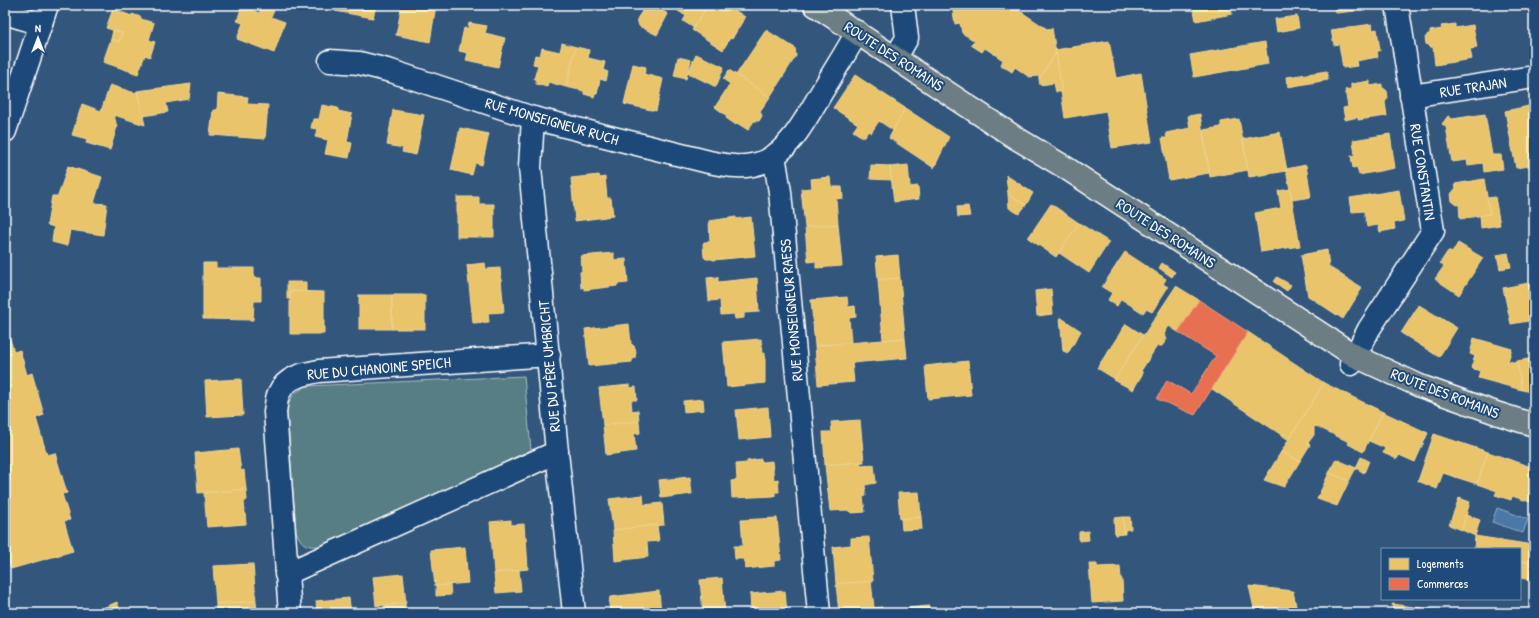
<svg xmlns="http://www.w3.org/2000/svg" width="1539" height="618" font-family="'Patrick Hand',sans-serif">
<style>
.green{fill:#577e84;stroke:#abbec2}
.water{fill:#4c78a7;stroke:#94aeca}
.homes{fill:#e9c46a;stroke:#f0d697}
.shops{fill:#e76f51;stroke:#ee9a85}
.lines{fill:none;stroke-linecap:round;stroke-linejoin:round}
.street-casing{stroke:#fff;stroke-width:25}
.primary-casing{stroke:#fff;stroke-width:25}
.street{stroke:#1f4a7a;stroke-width:22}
.primary{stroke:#6c7e84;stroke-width:22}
.labels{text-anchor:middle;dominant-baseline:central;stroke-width:4;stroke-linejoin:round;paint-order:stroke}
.street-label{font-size:15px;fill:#fff;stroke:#1f4a7a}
</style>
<rect width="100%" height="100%" fill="#32567c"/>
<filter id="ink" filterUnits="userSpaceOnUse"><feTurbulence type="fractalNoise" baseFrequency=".025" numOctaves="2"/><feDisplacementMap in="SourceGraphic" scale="8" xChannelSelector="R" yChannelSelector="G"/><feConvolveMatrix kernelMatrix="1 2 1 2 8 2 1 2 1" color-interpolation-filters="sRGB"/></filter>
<g filter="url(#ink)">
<!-- green -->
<path class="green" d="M524 376 531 450 321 546C306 547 302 546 296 531L287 411C290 396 294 393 307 386Z"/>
<!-- water -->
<polygon class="water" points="1497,508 1528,519 1523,533 1492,522"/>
<!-- homes -->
<g class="homes">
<polygon points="336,5 376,5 373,18 335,11"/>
<polygon points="402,5 436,5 430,42 396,35"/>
<polygon points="516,5 532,5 530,10 516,7"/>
<polygon points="646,5 653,5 668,14 657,35 639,26 637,19"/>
<polygon points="669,5 708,5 694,28 683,21 686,16"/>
<polygon points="708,5 727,5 745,17 732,39 730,38 723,50 692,30"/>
<polygon points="952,5 1011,5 1047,29 1052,28 1056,53 1039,79 1039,76 1029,77 1015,67 1012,72 1001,65 1003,60 985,48 982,52 971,45 975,41 962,33 960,23 955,24"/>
<polygon points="1193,5 1231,5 1232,14 1196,21"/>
<polygon points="1335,5 1358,5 1354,6 1355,11 1336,13"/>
<polygon points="242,6 259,13 262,6 274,11 271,17 285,22 274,53 237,39 243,23 237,21"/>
<polygon points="113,9 132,16 132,14 141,17 141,19 154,23 149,40 155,42 150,57 145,55 138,74 103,62 111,39 119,42 122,33 106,28"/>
<polygon points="1297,16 1299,28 1277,32 1275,19"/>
<polygon points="469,23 487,26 485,33 505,38 498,67 466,60 468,53 459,51 464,28 468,29"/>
<polygon points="1372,24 1373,30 1377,29 1380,51 1377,51 1378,57 1356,61 1357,66 1343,68 1339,44 1334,45 1331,30"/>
<polygon points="1455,24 1455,28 1473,25 1477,48 1470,49 1472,59 1435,65 1433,47 1430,47 1426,44 1425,38 1428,34 1430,34 1430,31 1442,29 1441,26"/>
<polygon points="113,30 122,33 119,42 111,39"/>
<polygon points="766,30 795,48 796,56 770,97 736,75"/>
<polygon points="1109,41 1116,78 1141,73 1152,142 1112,148 1106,111 1065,118 1055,50"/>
<polygon points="1265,42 1268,64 1194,77 1190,55"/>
<polygon points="562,43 576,47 566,87 548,82 547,87 536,84 536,80 534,79 538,65 533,64 535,55 540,56 542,48 560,52"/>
<polygon points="576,47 589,50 588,58 605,62 603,70 608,72 606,81 600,79 597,94 595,94 594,97 584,94 584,91 566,87"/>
<polygon points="1056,53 1062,92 1056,92 1054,83 1040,85 1039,79"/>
<polygon points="696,54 724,67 716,87 688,73"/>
<polygon points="678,57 691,60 686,79 674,76"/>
<polygon points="633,64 646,67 644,74 663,79 656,111 624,104"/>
<polygon points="729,70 770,97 760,111 762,116 759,121 754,121 748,130 737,123 736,125 726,118 727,116 715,107 730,84 723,79"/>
<polygon points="1327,71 1328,80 1288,87 1287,77"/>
<polygon points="855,75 905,108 894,131 879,121 871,133 868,131 864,138 853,131 858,124 833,108"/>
<polygon points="1370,81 1370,86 1382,84 1382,87 1387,91 1388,98 1385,102 1387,116 1358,120 1358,117 1345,120 1343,108 1348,107 1345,90 1351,89 1351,84"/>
<polygon points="191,84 189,99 166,103 168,112 143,116 137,91"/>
<polygon points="110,85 135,93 137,91 145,125 114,115 117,127 110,150 86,143 87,139 72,135 82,104 101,111"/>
<polygon points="218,94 248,97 247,104 268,105 265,139 210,135 213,110 217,110"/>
<polygon points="322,105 338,108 338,111 352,114 347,142 352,143 349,158 325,154 328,140 315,137 317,129 311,128 313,119 319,119"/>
<polygon points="1529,106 1530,108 1534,107 1534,165 1516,168 1505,111"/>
<polygon points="905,108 949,137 934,168 889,138"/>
<polygon points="393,110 424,115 416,155 402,152 403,148 387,145"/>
<polygon points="1200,114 1209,173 1169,180 1162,138 1167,138 1166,133 1190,128 1188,116"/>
<polygon points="1485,114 1492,155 1501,155 1503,169 1484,172 1483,163 1468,165 1467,160 1452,162 1446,127 1442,124 1448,116 1452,119"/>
<polygon points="1239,119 1248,170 1210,177 1203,130 1221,127 1221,122"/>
<polygon points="460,128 489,134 482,165 475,163 472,175 451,170"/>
<polygon points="1280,132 1287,171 1249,177 1243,139"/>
<polygon points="1390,134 1395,168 1359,175 1357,167 1353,168 1351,156 1355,155 1353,140"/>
<polygon points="871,165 890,166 892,180 870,179"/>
<polygon points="908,165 910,187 918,186 919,199 894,202 890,167"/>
<polygon points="1306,165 1311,197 1292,200 1286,169"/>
<polygon points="68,166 102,177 94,203 107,204 103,235 70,230 67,246 52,242 54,227 47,225 52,196 58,196"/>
<polygon points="599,175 600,178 605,177 607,198 611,198 613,216 575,221 571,178"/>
<polygon points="1006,175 1033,193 1026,205 1008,194"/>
<polygon points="830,177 831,187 842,187 843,198 836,199 838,224 805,227 801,189 812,188 811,179"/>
<polygon points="1484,179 1490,214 1460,219 1459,204 1457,205 1452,201 1451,194 1456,188 1455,184"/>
<polygon points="1290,189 1300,246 1261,252 1255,213 1281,208 1278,191"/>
<polygon points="1399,190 1404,221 1394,223 1395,229 1380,232 1378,225 1367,227 1364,211 1352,212 1350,198"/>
<polygon points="1008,194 1026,205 1019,214 1009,208"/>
<polygon points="457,197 479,197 479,204 494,204 494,237 457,237"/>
<polygon points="1495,197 1500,225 1481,228 1480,216 1490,214 1487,198"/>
<polygon points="1051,204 1079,223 1056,257 1028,238"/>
<polygon points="968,206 970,216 958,217 957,207"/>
<polygon points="736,217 736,219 751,217 755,256 713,260 712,259 706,259 704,257 703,244 704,242 710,242 709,221"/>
<polygon points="1079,223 1109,242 1089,273 1059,253"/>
<polygon points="838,224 842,266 816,268 816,261 808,262 805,227"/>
<polygon points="1458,243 1483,258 1459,295 1435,279 1444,266 1440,263 1448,251 1452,253"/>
<polygon points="1327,250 1329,267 1362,288 1343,319 1308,296 1301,255"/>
<polygon points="1125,252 1166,279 1163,284 1168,287 1152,312 1146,309 1143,313 1121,299 1117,306 1108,300 1112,293 1102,287"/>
<polygon points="614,253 614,260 626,259 628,283 617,284 617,286 584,290 584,287 581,288 580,272 582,271 581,256"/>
<polygon points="1508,253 1511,267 1500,269 1497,255"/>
<polygon points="898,255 900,278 878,280 876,257"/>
<polygon points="203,263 216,263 216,268 254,268 254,278 261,278 261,301 254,301 253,320 203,319"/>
<polygon points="485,263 486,269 500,268 504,312 488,313 489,322 473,323 467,265"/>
<polygon points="1162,263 1175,272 1172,277 1159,268"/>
<polygon points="718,277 718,282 757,278 759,312 744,313 744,318 735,319 734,314 721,315 720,300 709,301 707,278"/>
<polygon points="1277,277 1291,285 1287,291 1274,282"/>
<polygon points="900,278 905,338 883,340 878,280"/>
<polygon points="287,282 306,282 306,292 290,291 290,299 287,299"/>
<polygon points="1534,282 1534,322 1534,320 1511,324 1503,288"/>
<polygon points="1176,286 1199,300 1178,332 1169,326 1164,334 1167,339 1162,346 1157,346 1141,371 1143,373 1133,390 1114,380"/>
<polygon points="1051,289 1053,314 1037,316 1035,291"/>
<polygon points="290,291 324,292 324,334 290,334"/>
<rect x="359" y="295" width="33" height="34"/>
<rect x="392" y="295" width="33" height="34"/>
<polygon points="847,297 848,307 855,306 856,317 849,318 851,342 815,346 811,300"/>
<polygon points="1419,305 1457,328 1439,357 1401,333"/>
<polygon points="1060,317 1081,331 1068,353 1063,351"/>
<polygon points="5,323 14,352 20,350 27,375 32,373 44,415 36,418 47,455 55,453 67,493 62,494 70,520 64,521 73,551 11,569 5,552"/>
<polygon points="629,324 631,344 634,346 636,352 635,358 632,360 632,362 589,366 585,329"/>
<polygon points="1126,324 1143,335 1115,379 1097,368"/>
<polygon points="1248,332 1324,383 1289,440 1212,389"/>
<polygon points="905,338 907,358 852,363 854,382 818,385 815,346"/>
<polygon points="1474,338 1512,349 1508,361 1518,363 1522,390 1478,378 1480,371 1471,368 1475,356 1470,354"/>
<polygon points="761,339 762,354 765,353 765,383 727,387 723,342"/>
<polygon points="1534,358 1534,393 1522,390 1517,361"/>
<polygon points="968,361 971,395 928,399 925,366"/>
<polygon points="241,379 243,415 207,417 205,381"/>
<polygon points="1324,383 1383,412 1363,452 1348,444 1349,442 1316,426 1314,427 1314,435 1308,443 1310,445 1300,461 1281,452"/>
<polygon points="630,385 630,388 636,387 637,400 631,400 632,411 638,410 639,421 603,425 599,388"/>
<polygon points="703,399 704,410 684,412 683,401"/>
<polygon points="768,407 770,437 739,440 736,410"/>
<polygon points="1383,412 1428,433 1415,462 1399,455 1397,459 1383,453 1385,448 1369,441"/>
<polygon points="860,420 864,462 825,465 823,432 832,432 831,422"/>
<polygon points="639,421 640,433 634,434 636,451 606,455 603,425"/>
<polygon points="1434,434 1488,452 1477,484 1443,473 1437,489 1418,481"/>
<polygon points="238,449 241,471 244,470 246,489 198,493 195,453"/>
<polygon points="1281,452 1300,461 1284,487 1264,480"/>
<polygon points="1488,452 1534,468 1533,503 1512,496 1511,500 1495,495 1497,491 1477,484"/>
<polygon points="1361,457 1369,461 1364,473 1356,468"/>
<polygon points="761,459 762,462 772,461 774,480 778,479 779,492 775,492 775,496 732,498 731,481 737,480 736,464 747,463 747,461"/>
<polygon points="1336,459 1356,468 1349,481 1329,473"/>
<polygon points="860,462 861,466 874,465 876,483 865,485 866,496 863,497 865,512 852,513 847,510 830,511 825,465"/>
<polygon points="1329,473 1349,481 1337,506 1317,499"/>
<polygon points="690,477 692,494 661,498 659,480"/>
<polygon points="246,489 247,500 244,502 246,524 207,527 204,493"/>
<polygon points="919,492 921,517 900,519 898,493"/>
<polygon points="643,495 644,505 662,503 664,525 613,530 609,499"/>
<polygon points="1459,498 1470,502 1462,530 1449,525"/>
<polygon points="1466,515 1480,520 1475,536 1462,530"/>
<polygon points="921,517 922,529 902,530 901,519"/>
<polygon points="1123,517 1130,517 1131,529 1125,530 1125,534 1124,534"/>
<polygon points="1123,517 1124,534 1115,535 1114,518"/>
<polygon points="777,518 781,560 774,561 774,566 745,569 744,559 735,559 734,546 743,546 741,520"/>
<polygon points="511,520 511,525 524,524 525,537 526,537 528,569 494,573 490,522"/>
<polygon points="657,525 659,541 647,542 648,557 615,561 613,530"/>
<polygon points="1088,531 1089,540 1079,541 1079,532"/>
<polygon points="1475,536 1533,545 1531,563 1520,561 1520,549 1474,549"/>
<polygon points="869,537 873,581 836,584 833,547 851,545 851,538"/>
<polygon points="465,547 468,583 435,586 431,550"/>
<polygon points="1520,561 1534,563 1534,580 1520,578"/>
<polygon points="253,564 256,601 216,604 213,566"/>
<polygon points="1089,564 1097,564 1097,567 1120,566 1121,579 1122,579 1123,601 1092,603"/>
<polygon points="519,570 521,591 496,593 494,573"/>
<polygon points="403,574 406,603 376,606 373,577"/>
<polygon points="722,578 725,613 703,613 700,580"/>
<polygon points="871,581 874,608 882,607 882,613 839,613 836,584"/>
<polygon points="450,585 451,595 436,596 436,586"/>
<polygon points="1249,586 1293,591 1297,611 1290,613 1255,613"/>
<polygon points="659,591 661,613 610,613 609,604 610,597"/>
<polygon points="785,591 787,613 751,613 750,594"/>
<polygon points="349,598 351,613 317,613 316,601"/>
<polygon points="256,601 257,613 216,613 216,604"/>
<polygon points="117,602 121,613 91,613"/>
<polygon points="405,603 406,613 385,613 384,606"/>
<polygon points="1392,604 1429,609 1430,613 1394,613"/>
<polygon points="929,606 930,613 909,613 908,608"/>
<polygon points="1429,609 1460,613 1430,613"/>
<polygon points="951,610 951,613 930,613 930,611"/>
</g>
<!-- shops -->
<polygon class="shops" points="1199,300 1248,332 1195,415 1157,399 1167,380 1191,394 1216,356 1178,332"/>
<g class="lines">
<!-- street casing -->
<g class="street-casing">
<g id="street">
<polyline points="5,13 41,24"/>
<polyline points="896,57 907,38 903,5"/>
<path d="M330 61 359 63 391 71 533 118 709 162C728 166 745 169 763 162 792 151 810 110 826 85 836 67 848 50 857 32"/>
<polyline points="1411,96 1534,77"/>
<polyline points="533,118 530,167 557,452 574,613"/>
<polyline points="5,131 47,5"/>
<polyline points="774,155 780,192 819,613"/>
<polyline points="1351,364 1369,329 1433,231 1397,5"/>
<polyline points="286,574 557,452"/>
<path d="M290 613 275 412C276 407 276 399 279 393 286 377 304 374 319 371L549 355"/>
</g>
</g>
<!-- primary casing -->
<g class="primary-casing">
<polyline id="primary" points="815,5 1016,138 1066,168 1355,356 1420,386 1499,414 1534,425"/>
</g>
<!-- street -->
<use href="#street" class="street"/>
<!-- primary -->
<use href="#primary" class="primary"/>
</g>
</g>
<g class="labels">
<!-- street labels -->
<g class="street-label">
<text transform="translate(894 56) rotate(33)">ROUTE DES ROMAINS</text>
<text transform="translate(1473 87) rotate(-9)">RUE TRAJAN</text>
<text transform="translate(552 121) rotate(16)">RUE MONSEIGNEUR RUCH</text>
<text transform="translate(1423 172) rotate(81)">RUE CONSTANTIN</text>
<text transform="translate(1166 233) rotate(33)">ROUTE DES ROMAINS</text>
<text transform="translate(791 310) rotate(-95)">RUE MONSEIGNEUR RAESS</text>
<text transform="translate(549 366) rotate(-95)">RUE DU PÈRE UMBRICHT</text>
<text transform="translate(379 368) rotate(-5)">RUE DU CHANOINE SPEICH</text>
<text transform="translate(1445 393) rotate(21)">ROUTE DES ROMAINS</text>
</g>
</g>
<!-- margin -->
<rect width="1539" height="618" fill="none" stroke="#1f4a7a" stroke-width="20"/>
<rect x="10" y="10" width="1519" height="598" fill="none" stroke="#fff" stroke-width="1.5" filter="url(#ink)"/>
<!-- legend -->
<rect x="1381" y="548" width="140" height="52" fill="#1f4a7a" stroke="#7992af"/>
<rect x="1389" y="558" width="20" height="12" fill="#e9c46a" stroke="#7992af"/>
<text x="1417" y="568" font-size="12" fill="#ffffff">Logements</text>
<rect x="1389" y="578" width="20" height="12" fill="#e76f51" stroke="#7992af"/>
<text x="1417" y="588" font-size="12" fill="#ffffff">Commerces</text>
<!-- north arrow -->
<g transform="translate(38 38)" stroke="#1f4a7a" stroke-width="3" paint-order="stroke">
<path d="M0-3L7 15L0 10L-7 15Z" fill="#ffffff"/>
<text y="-6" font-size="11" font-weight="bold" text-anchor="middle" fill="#ffffff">N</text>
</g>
</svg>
